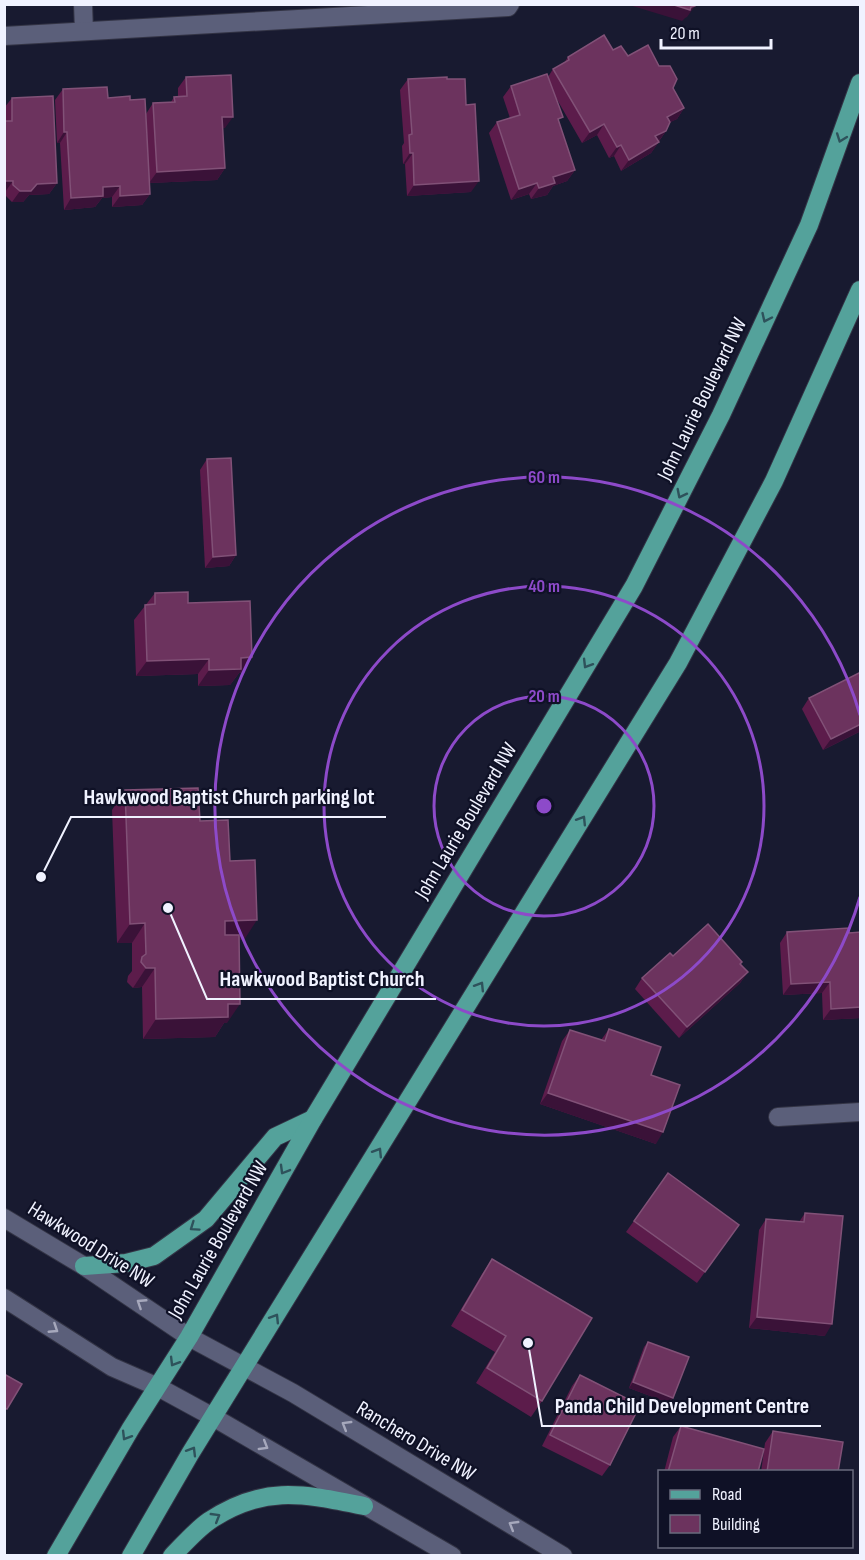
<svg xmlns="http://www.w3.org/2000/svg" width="865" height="1560" font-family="'Sofia Sans Condensed',sans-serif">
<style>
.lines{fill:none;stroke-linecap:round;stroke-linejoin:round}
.minor-casing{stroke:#333445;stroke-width:20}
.major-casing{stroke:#333445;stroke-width:20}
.minor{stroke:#5b5f7a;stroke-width:18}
.major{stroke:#54a29b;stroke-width:18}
.wall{fill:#5c1c4b}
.shaded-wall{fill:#3a1238}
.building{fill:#6c335e;stroke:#815177;stroke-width:1.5}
.oneway{stroke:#2e525b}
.oneway2{stroke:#a6a8bc}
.ring{fill:none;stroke:#8d4ac9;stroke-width:3}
.labels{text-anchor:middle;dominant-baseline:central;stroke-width:4.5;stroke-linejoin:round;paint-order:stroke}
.street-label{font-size:21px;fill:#f0f2ff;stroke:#0f1126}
.centre{fill:#8d4ac9;stroke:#0f1126;stroke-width:3}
.ring-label{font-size:18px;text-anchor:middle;font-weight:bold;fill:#8d4ac9;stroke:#0f1126;stroke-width:4.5;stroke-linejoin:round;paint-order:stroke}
.leader{fill:none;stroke:#f0f2ff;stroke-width:2}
.callout-dot{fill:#f0f2ff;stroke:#0f1126;stroke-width:2}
.callout-label{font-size:22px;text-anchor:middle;font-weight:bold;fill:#f0f2ff;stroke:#0f1126;stroke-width:4.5;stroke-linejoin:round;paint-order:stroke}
</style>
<rect width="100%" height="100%" fill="#181a30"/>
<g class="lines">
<!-- minor casing -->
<g class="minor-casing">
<g id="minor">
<polyline points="83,4 84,31"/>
<polyline points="4,36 508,7 510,4"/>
<polyline points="778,1117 860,1112"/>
<polyline points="4,1218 84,1266 189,1337 293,1393 563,1556"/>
<polyline points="4,1298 112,1367 158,1387 213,1417 452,1556"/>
</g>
</g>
<!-- major casing -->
<g class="major-casing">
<g id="major">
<polyline points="84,1266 126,1263 154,1256 206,1219 275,1137 313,1119"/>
<polyline points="56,1556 131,1428 189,1337 313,1119 634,586 721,415 809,225 860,83"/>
<polyline points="131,1556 190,1454 678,663 774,481 860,290"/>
<path d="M172 1556C184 1544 196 1530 209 1521 264 1484 304 1494 364 1506"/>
</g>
</g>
<!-- minor -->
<use href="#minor" class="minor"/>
<!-- major -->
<use href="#major" class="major"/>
</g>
<!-- wall -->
<g class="wall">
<polygon points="613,50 659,66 684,108 677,119 670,122 666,131 651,153 621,171 614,156 609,158 597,135 582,143 555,96 559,122 575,170 567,181 553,186 547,195 531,199 529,194 511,200 489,133 497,122 510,118 503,97 511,86 548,77 553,69 564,63 568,57"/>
<polygon points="186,77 225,128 222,128 225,168 217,180 149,183 146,114 153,103 171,102 174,97 178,97 178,88"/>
<polygon points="408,79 447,79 466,105 471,192 407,196 405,164 403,164 402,146 404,143 400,90"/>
<polygon points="63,89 108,98 130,100 150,194 142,205 112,207 112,197 102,198 95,207 64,210 60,143 57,143 55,100"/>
<polygon points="12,98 57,183 49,194 29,195 23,202 12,202 6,196 5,192 4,192 4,108"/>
<polygon points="207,459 236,555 229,566 205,568 200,470"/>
<polygon points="155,593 188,603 252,657 241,673 239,673 230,685 198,686 198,674 136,676 134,620"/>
<polygon points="809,698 861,731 823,750 802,709"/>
<polygon points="125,790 200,821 230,861 244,940 239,940 227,1023 224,1023 215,1037 143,1039 142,987 133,988 127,982 128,976 132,971 132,943 117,943 112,810"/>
<polygon points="787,932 861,932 861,1018 823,1020 822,993 783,995 780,943"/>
<polygon points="673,956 741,964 748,972 740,983 679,1038 635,989 642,978"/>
<polygon points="609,1029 651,1075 656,1144 540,1104 562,1041 570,1030 601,1040"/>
<polygon points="668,1173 739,1225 697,1283 626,1232"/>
<polygon points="805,1213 825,1336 749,1328 759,1230 766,1219 799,1222"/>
<polygon points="861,1238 861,1272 859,1241"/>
<polygon points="492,1259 542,1401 531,1417 476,1383 495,1352 451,1326 482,1274"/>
<polygon points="648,1342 673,1398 669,1403 629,1388 644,1347"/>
<polygon points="580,1375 610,1465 602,1476 542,1446 572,1386"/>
<polygon points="681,1426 758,1472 664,1472 673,1437"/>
<polygon points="773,1431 838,1472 761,1472 765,1443"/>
</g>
<!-- shaded-wall -->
<g class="shaded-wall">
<polygon points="626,4 671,4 695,6 687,17 685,18 682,21"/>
<polygon points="684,108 677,119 659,128 667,117"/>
<polygon points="222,117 233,117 225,128 214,129"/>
<polygon points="604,124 597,135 582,143 590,132"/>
<polygon points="666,131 658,142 655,136"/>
<polygon points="64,132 67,132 60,143 57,143"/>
<polygon points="659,142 651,153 621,171 629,160"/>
<polygon points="621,145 614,156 609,158 617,147"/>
<polygon points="410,153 413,153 405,164 403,164"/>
<polygon points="225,168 217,180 149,183 157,172"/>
<polygon points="575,170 567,181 553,186 547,195 531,199 539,188 553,177"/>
<polygon points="4,181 13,181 5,192 4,192"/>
<polygon points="479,181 471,192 407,196 414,185"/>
<polygon points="57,183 49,194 29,195 23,202 12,202 20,191 37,184"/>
<polygon points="537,183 529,194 511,200 519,189"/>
<polygon points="120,186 112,197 102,198 95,207 64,210 71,198 103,187"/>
<polygon points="150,194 142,205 112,207 120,196"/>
<polygon points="236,555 229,566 205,568 213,557"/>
<polygon points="252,657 241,673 239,673 230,685 198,686 209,670 241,658"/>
<polygon points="209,659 198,674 136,676 147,661"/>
<polygon points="861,724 861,731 823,750 831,739"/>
<polygon points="257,920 244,940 211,941 225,921"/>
<polygon points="145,923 132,943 117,943 130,924"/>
<polygon points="146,968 155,968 142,987 133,988"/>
<polygon points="748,972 740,983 679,1038 687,1027"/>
<polygon points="830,982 822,993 783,995 791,984"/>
<polygon points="228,1004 240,1004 227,1023 224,1023 215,1037 143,1039 156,1019"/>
<polygon points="861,1007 861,1018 823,1020 831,1009"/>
<polygon points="548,1093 663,1132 656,1144 540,1104"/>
<polygon points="757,1317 832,1324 825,1336 749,1328"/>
<polygon points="633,1382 673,1398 669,1403 629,1388"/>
</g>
<!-- building -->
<g class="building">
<polygon points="671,4 695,4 695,6 691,7 690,10"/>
<polygon points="604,35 613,50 621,46 628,56 648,45 659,66 670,66 677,79 673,88 684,108 667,117 670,122 666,131 655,136 659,142 629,160 621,145 617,147 604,124 590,132 553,69 569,60 568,57"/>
<polygon points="547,74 563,117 558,119 575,170 553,177 555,183 539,188 537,183 519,189 497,122 520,115 511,86"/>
<polygon points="231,75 233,117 222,117 225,168 157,172 153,103 175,102 174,97 187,96 186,77"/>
<polygon points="447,77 447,79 465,79 466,105 475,104 479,181 414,185 413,153 410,153 409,135 412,134 408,79"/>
<polygon points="107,87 108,98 130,96 130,100 145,99 150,194 120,196 120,186 103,187 103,196 71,198 67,132 64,132 63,89"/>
<polygon points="53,96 57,183 37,184 31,191 20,191 13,185 13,181 4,181 4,121 12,121 12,98"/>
<polygon points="231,458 236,555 213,557 207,459"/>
<polygon points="188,592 188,603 250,601 252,657 241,658 241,669 209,670 209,659 147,661 145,605 155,604 155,593"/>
<polygon points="861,672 861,724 831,739 809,698"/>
<polygon points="198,788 200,821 228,820 230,861 255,860 257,920 225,921 225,935 239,935 240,1004 228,1004 228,1017 156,1019 155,968 146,968 141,962 142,957 146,954 145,923 130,924 125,790"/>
<polygon points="708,924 742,962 740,964 748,972 687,1027 642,978 670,953 673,956"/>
<polygon points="849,928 849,933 861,932 861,1007 831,1009 830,982 791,984 787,932"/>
<polygon points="609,1029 661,1047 651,1075 680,1085 663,1132 548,1093 570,1030 605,1041"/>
<polygon points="668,1173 739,1225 705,1272 634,1221"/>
<polygon points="805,1213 843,1216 832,1324 757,1317 766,1219 804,1222"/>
<polygon points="492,1259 592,1318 542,1401 487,1368 506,1336 462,1310"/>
<polygon points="648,1342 689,1357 673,1398 633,1382"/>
<polygon points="4,1374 22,1384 7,1409 4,1408"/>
<polygon points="580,1375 640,1405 610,1465 550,1435"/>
<polygon points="681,1426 764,1449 758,1472 668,1472"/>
<polygon points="773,1431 843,1442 838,1472 767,1472"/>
</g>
<!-- one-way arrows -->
<defs><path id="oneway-chevron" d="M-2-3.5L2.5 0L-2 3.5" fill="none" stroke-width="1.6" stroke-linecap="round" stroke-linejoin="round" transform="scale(1.5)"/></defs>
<g class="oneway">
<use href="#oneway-chevron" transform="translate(841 138) rotate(110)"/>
<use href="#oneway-chevron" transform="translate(766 318) rotate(115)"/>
<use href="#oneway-chevron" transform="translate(681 494) rotate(117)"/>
<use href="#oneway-chevron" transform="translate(587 664) rotate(121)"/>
<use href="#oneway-chevron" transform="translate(582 820) rotate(-58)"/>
<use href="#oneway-chevron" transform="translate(480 986) rotate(-58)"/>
<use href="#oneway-chevron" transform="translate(378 1152) rotate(-58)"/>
<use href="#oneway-chevron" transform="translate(284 1170) rotate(120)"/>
<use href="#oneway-chevron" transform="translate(194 1227) rotate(145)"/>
<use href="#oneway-chevron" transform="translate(275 1318) rotate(-58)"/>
<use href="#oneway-chevron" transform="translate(174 1362) rotate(121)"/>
<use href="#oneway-chevron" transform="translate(126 1436) rotate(121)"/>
<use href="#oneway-chevron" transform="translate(192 1451) rotate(-59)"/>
<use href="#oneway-chevron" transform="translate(216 1517) rotate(-31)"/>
</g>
<g class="oneway2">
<use href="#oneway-chevron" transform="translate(141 1303) rotate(-147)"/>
<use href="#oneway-chevron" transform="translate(54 1329) rotate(33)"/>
<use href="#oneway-chevron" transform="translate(346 1425) rotate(-149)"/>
<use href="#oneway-chevron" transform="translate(264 1446) rotate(31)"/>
<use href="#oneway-chevron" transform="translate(513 1525) rotate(-149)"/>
</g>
<!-- distance rings -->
<g class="ring">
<circle cx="544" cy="806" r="110"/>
<circle cx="544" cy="806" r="220"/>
<path d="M860 897A329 329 0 1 1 860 715"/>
</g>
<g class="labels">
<!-- street labels -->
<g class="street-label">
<text transform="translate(702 399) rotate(-64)">John Laurie Boulevard NW</text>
<text transform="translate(466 821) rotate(-59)">John Laurie Boulevard NW</text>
<text transform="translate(218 1240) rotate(-60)">John Laurie Boulevard NW</text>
<text transform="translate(91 1245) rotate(32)">Hawkwood Drive NW</text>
<text transform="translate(416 1441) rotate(31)">Ranchero Drive NW</text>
</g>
</g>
<circle cx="544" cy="806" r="9" class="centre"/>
<g class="ring-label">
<text x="544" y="483">60 m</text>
<text x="544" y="592">40 m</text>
<text x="544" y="702">20 m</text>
</g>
<!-- callouts -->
<path class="leader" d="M41 877L71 817H386M168 908L207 999H436M528 1343L542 1426H821"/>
<g class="callout-dot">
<circle cx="41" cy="877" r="6"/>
<circle cx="168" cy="908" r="6"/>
<circle cx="528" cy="1343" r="6"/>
</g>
<g class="callout-label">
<text x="229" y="804">Hawkwood Baptist Church parking lot</text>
<text x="322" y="986">Hawkwood Baptist Church</text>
<text x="682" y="1413">Panda Child Development Centre</text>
</g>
<!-- border -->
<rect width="865" height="1560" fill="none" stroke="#f0f2ff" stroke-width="12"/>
<!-- legend -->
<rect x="658" y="1470" width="195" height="78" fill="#0f1126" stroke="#696b7d" stroke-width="1.5"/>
<rect x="670" y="1490" width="30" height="9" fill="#54a29b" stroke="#696b7d" stroke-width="1.5"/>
<text x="712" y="1500" font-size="18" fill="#f0f2ff">Road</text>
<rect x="670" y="1515" width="30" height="18" fill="#6c335e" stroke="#696b7d" stroke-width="1.5"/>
<text x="712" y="1530" font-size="18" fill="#f0f2ff">Building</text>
<!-- scale -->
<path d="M661 39v9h110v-9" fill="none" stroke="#f0f2ff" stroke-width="3"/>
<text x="670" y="39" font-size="18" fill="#f0f2ff" stroke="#0f1126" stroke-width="4.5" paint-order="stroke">20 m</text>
</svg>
